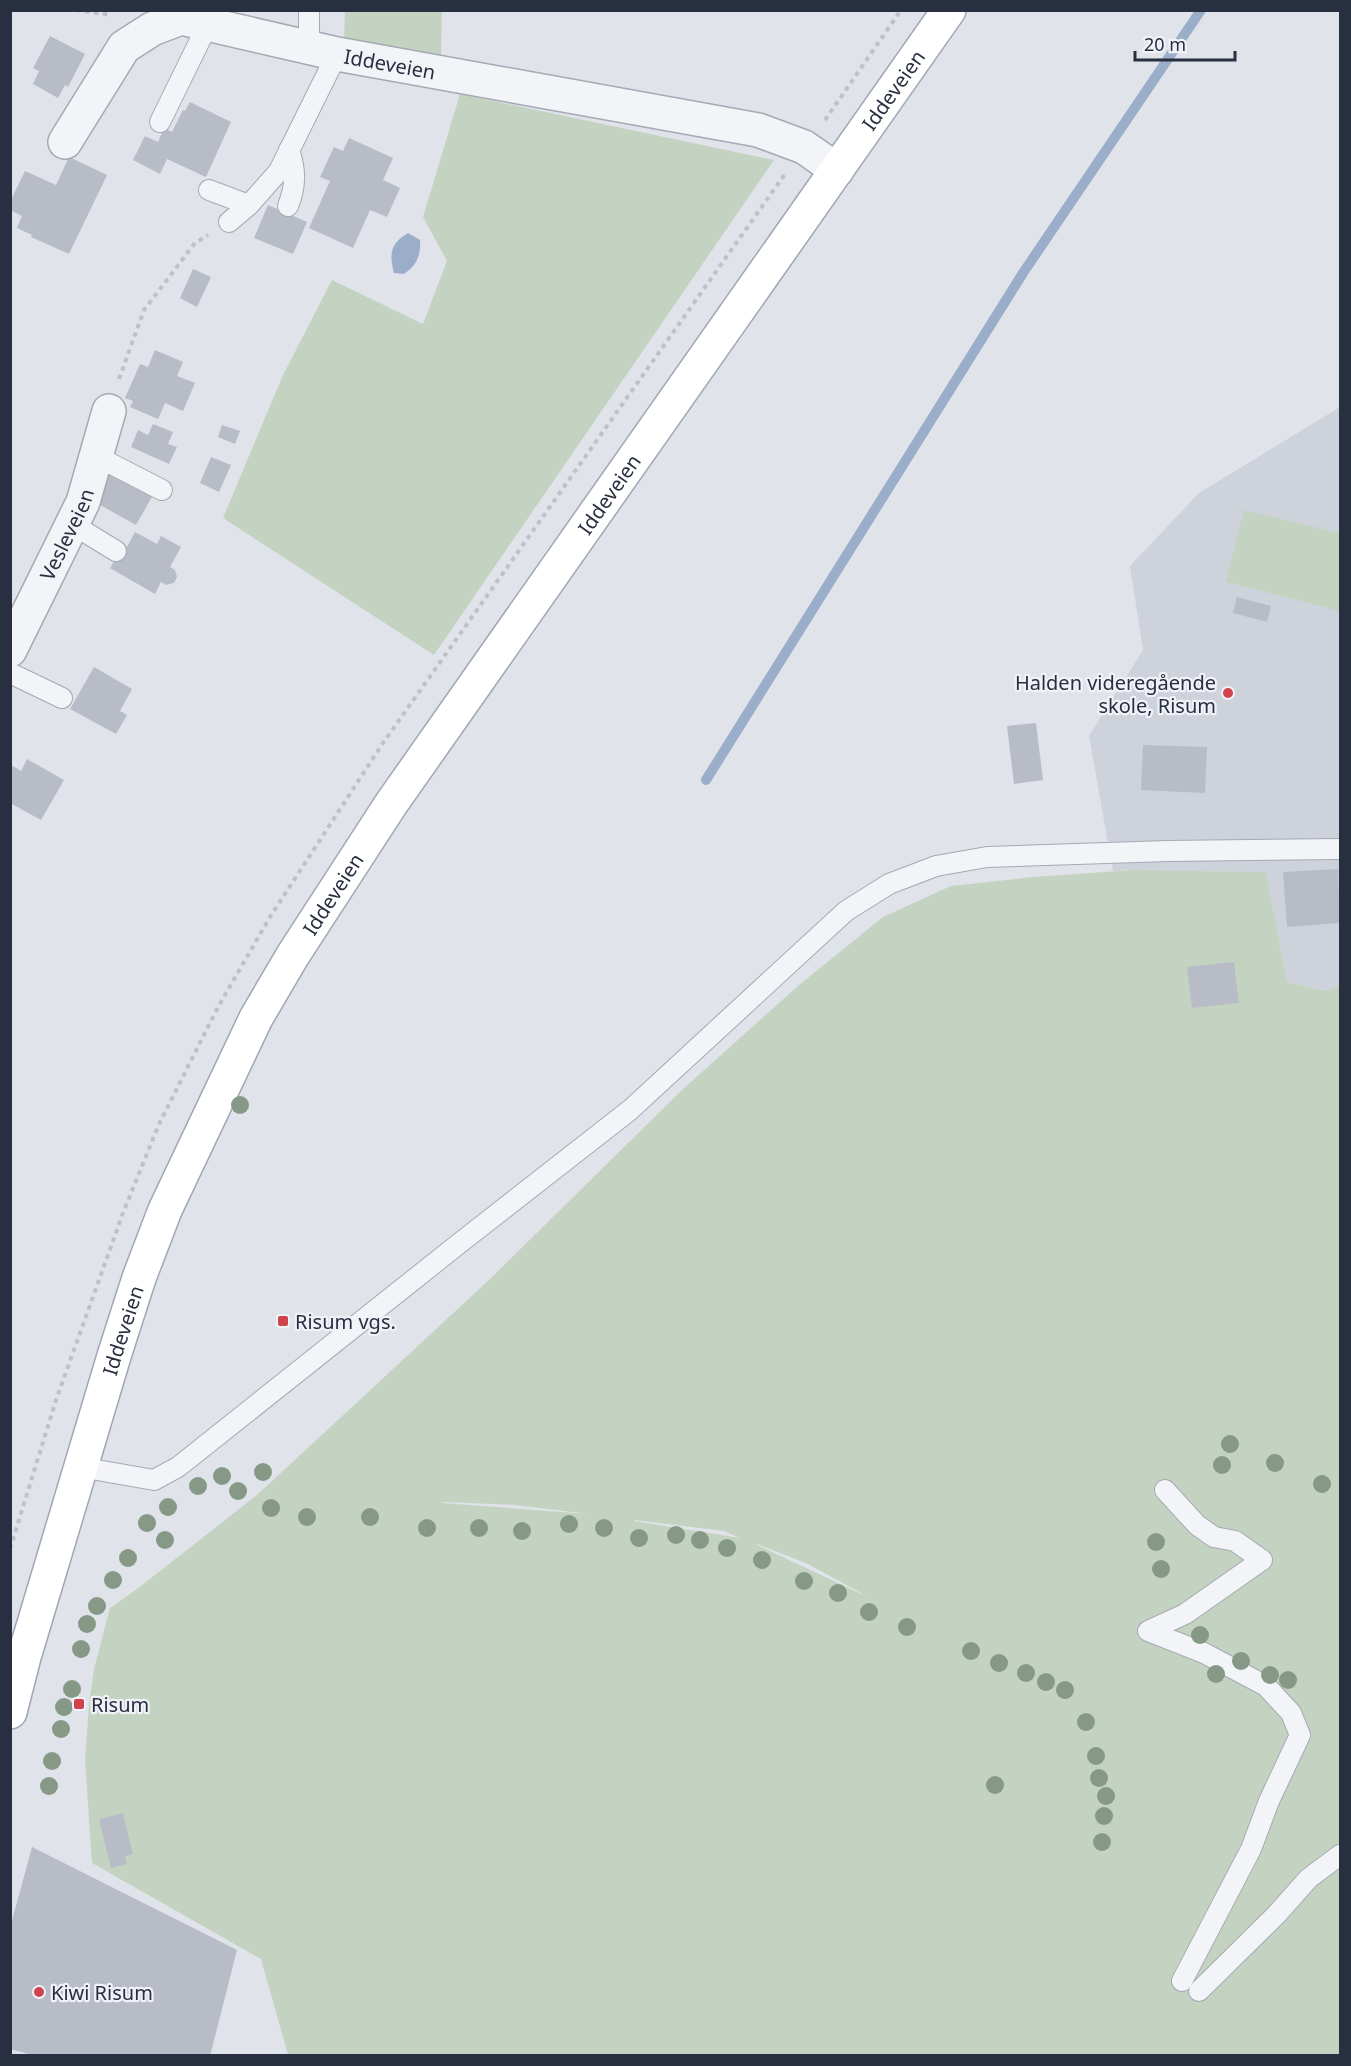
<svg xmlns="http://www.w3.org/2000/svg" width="1351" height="2066" font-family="'Noto Sans',sans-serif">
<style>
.built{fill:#ced2db}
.green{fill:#c4d3c1;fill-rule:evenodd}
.water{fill:#9aaeca}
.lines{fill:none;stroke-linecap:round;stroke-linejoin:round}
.stream{stroke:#9aaeca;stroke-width:10}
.building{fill:#b7bcc6}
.service-casing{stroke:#a5a9b3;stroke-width:22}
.minor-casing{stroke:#a5a9b3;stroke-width:36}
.primary-casing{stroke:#9fa6b5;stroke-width:36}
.path{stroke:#bec1c8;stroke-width:4;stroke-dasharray:4.5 4.5;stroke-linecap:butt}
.service{stroke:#f3f4f7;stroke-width:20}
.minor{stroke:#f3f4f7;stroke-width:33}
.primary{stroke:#fff;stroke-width:33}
.tree{fill:#859986}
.poi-dot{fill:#d0434d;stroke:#f0f2f7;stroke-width:2}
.labels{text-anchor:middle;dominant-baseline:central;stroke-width:4.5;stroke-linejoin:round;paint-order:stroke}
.street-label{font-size:20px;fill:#282f41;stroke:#f0f2f7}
.poi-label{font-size:20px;fill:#282f41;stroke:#f0f2f7;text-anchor:start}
</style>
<rect width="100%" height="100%" fill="#e0e3e9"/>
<!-- built -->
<polygon class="built" points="1340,407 1340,985 1327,991 1287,982 1266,872 1133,870 1113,871 1089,736 1143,650 1130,566 1199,493"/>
<!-- green -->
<g class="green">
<polygon points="345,11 442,11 441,56 344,42"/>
<polygon points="460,94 774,160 434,655 223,518 283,375 332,280 423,324 447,261 423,217"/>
<polygon points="1244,510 1340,533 1340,611 1226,582"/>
<path d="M1133 870 1266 872 1287 982 1327 991 1340 985V2055H288L261 1959 92 1863 85 1760 89 1705 94 1669 110 1608 137 1589 257 1495 489 1280 683 1089 799 985 883 917 951 886 1033 877ZM443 1502 514 1505 589 1514 443 1503ZM634 1520 724 1531 740 1538 634 1521ZM757 1544 808 1564 870 1598 757 1545Z"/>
</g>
<!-- water -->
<path class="water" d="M408 233 420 240C421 255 417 265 404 274L394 273C389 254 390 244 408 233Z"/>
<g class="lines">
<!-- stream -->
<polyline class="stream" points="706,780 1023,273 1201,10"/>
</g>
<!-- building -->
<g class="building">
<polygon points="50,36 85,54 68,87 65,85 58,98 33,84 39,71 33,68"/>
<polygon points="190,102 231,122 206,177 167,159 160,174 133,160 145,136 158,142 164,128 172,132 183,110 185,111"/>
<polygon points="349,138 393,158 383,180 400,188 387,217 370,210 353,248 309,228 330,181 320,177 334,147 343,151"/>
<polygon points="69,157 107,175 69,254 31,237 32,235 17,228 22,216 10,210 10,202 25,171 56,185"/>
<polygon points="268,205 307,222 293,254 254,238"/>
<polygon points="193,269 211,277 197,307 180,298"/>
<polygon points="155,350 183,362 177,376 195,383 183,411 165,403 158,419 130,407 133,401 125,398 140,364 148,367"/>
<polygon points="153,424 173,432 168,444 177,447 169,464 131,447 138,430 148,435"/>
<polygon points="222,425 240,431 235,444 218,437"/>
<polygon points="211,457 231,465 219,492 200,483"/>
<polygon points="110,472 153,495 136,525 93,501"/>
<polygon points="135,532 157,544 161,536 181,547 170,567 175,570 177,577 174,583 166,585 161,582 155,594 110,568 124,544 127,547"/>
<polygon points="1237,597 1271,606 1267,622 1233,613"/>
<polygon points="94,667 132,689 120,711 127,715 116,734 70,709"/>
<polygon points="1036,723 1043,780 1014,784 1007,726"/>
<polygon points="1143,745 1207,747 1205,793 1141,790"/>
<polygon points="27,759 64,780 41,820 10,803 10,770 13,766 21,771"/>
<polygon points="1338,869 1340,923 1287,927 1283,872"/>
<polygon points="1234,962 1239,1003 1192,1008 1187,967"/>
<polygon points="123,1813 133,1854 125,1856 127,1864 111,1868 99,1819"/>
<polygon points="32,1847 237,1950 210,2056 36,2056 10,2049 10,1928"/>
</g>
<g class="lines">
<!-- service casing -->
<g class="service-casing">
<g id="service">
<polyline points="309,47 309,10"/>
<polyline points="160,122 208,24"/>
<polyline points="209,190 249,205"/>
<path d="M288 206C296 186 296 170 289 150"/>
<polyline points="229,222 249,205 279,171 337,54"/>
<polyline points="96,456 162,490"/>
<polyline points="72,524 116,551"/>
<polyline points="10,673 62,698"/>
<polyline points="80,1467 154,1480 178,1467 461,1242 630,1110 846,911 889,884 936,866 987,857 1167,851 1340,849"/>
<polyline points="1165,1490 1197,1525 1214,1537 1235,1541 1262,1560 1185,1614 1148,1631 1204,1653 1266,1686 1291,1713 1300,1735 1269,1801 1251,1849 1182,1981"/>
<polyline points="1199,1991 1277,1914 1309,1878 1340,1855"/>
</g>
</g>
<!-- minor casing -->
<g class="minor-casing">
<g id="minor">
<path id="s1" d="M65 142 124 47 152 29 181 18 337 54 758 130 804 147 837 170"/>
<path id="s2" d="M10 650 83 502 109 411"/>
</g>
</g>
<!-- primary casing -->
<g class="primary-casing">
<g id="primary">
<path id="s3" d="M10 1712 24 1657 114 1356 139 1278 165 1210 256 1018 293 955 391 804 949 10"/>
</g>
</g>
<!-- path -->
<g class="path">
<polyline points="76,10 111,15"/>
<polyline points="825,120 901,10"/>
<polyline points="119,379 144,310 195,243 208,235"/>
<polyline points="10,1549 56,1400 123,1213 159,1124 218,1007 270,917 383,743 785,174"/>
</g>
<!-- service -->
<use href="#service" class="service"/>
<!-- minor -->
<use href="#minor" class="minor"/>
<!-- primary -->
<use href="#primary" class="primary"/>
</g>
<!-- trees -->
<g class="tree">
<circle cx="240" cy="1105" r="9"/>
<circle cx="1230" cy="1444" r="9"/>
<circle cx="1275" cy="1463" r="9"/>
<circle cx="1222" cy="1465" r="9"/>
<circle cx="263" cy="1472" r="9"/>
<circle cx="222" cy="1476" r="9"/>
<circle cx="1322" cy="1484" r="9"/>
<circle cx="198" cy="1486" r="9"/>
<circle cx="238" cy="1491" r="9"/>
<circle cx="168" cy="1507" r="9"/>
<circle cx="271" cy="1508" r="9"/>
<circle cx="307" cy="1517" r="9"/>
<circle cx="370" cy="1517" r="9"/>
<circle cx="147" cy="1523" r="9"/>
<circle cx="569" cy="1524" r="9"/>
<circle cx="427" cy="1528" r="9"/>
<circle cx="479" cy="1528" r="9"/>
<circle cx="604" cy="1528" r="9"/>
<circle cx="522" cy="1531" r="9"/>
<circle cx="676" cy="1535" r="9"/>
<circle cx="639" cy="1538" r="9"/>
<circle cx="165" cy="1540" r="9"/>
<circle cx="700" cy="1540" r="9"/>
<circle cx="1156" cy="1542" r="9"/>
<circle cx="727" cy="1548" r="9"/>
<circle cx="128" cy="1558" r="9"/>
<circle cx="762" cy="1560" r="9"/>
<circle cx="1161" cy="1569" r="9"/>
<circle cx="113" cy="1580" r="9"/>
<circle cx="804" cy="1581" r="9"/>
<circle cx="838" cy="1593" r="9"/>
<circle cx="97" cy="1606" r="9"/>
<circle cx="869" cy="1612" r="9"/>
<circle cx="87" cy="1624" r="9"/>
<circle cx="907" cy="1627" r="9"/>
<circle cx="1200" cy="1635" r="9"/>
<circle cx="81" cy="1649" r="9"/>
<circle cx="971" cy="1651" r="9"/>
<circle cx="1241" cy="1661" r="9"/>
<circle cx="999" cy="1663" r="9"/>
<circle cx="1026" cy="1673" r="9"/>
<circle cx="1216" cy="1674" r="9"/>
<circle cx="1270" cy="1675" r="9"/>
<circle cx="1288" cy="1680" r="9"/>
<circle cx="1046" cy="1682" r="9"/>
<circle cx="72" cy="1689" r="9"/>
<circle cx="1065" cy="1690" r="9"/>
<circle cx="64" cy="1707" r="9"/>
<circle cx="1086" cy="1722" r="9"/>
<circle cx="61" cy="1729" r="9"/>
<circle cx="1096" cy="1756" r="9"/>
<circle cx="52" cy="1761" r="9"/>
<circle cx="1099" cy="1778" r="9"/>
<circle cx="995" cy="1785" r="9"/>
<circle cx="49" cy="1786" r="9"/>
<circle cx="1106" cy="1796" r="9"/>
<circle cx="1104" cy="1816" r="9"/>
<circle cx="1102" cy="1842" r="9"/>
</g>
<!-- markers -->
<g class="poi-dot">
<circle cx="1228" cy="693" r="6"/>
<rect x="277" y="1315" width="12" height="12" rx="3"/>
<rect x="73" y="1698" width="12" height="12" rx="3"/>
<circle cx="39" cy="1992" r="6"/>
</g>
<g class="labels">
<!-- street labels -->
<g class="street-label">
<text stroke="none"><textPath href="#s1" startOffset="390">Iddeveien</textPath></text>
<text stroke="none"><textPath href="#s3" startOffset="1864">Iddeveien</textPath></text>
<text stroke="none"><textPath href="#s3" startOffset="1370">Iddeveien</textPath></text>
<text stroke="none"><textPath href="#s2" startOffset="129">Vesleveien</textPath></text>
<text stroke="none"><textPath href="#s3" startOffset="884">Iddeveien</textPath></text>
<text stroke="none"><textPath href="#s3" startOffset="398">Iddeveien</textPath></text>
</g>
<!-- poi labels -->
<g class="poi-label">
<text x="1216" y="682" text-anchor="end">Halden videregående<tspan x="1216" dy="23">skole, Risum</tspan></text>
<text x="295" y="1321">Risum vgs.</text>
<text x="91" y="1704">Risum</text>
<text x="51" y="1992">Kiwi Risum</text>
</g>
</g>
<!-- border -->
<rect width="1351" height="2066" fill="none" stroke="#282f41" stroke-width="24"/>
<!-- scale -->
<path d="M1135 51v9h100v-9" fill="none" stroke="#282f41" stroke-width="3"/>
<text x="1144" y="51" font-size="18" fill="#282f41" stroke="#f0f2f7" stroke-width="4.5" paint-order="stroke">20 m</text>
</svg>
